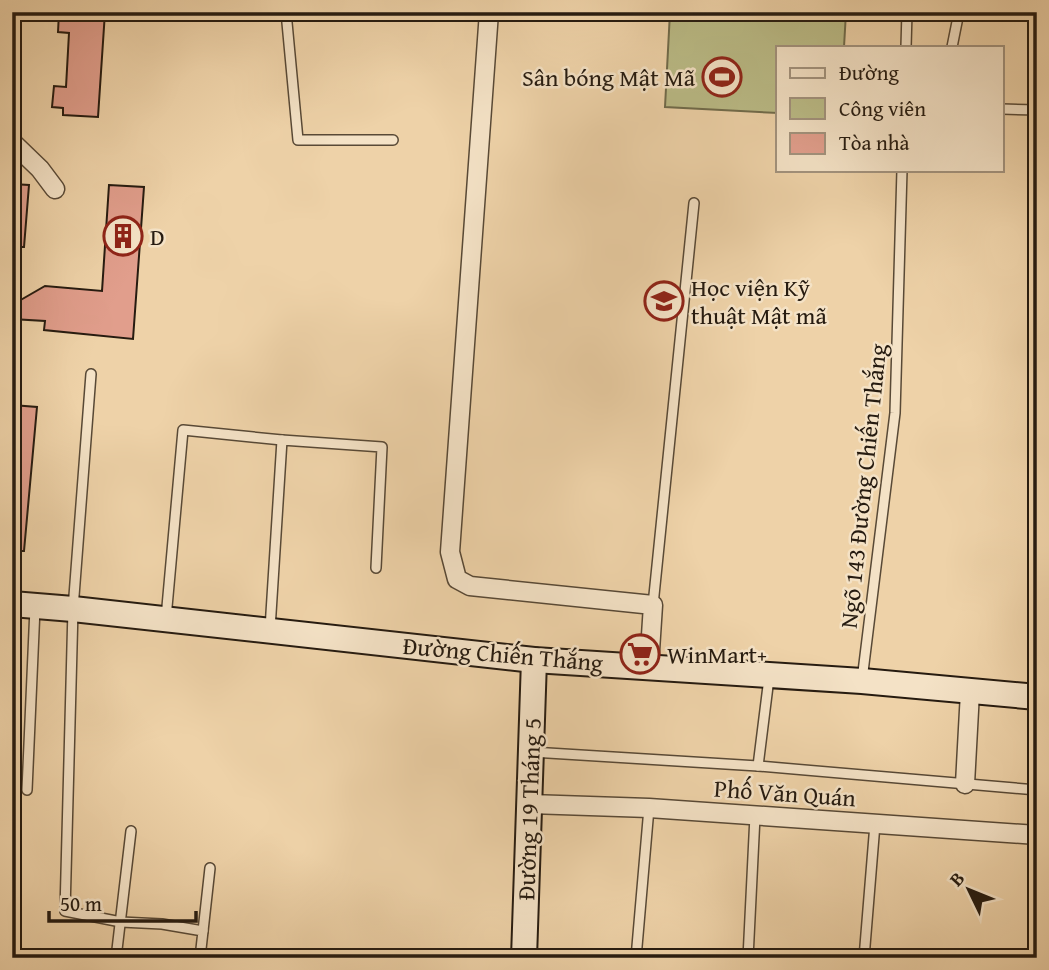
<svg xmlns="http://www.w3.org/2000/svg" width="1049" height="970" font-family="'Gentium Book Plus',serif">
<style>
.green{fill:#babb86;stroke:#706b4b;stroke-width:2}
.building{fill:#e19e8c;stroke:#261b10;stroke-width:2}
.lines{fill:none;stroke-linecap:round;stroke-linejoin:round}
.lane-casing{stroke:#584936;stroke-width:12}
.street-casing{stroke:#584936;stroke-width:21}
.secondary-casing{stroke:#261b10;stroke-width:28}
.lane{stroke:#f4e2c6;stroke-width:9}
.street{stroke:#f4e2c6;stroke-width:18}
.secondary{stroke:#f4e2c6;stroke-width:24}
.labels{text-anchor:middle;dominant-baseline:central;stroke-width:5;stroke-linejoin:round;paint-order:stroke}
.poi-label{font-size:24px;fill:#261b10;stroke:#f4e2c6;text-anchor:start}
.street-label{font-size:24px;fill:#261b10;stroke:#f4e2c6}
</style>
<rect width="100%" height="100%" fill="#eed2a8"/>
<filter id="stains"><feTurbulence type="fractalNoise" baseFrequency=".00286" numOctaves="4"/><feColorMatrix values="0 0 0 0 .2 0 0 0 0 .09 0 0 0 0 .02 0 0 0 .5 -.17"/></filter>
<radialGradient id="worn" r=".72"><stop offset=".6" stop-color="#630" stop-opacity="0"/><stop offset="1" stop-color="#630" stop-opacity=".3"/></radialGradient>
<!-- green -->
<polygon class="green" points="670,12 846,12 844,47 778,47 778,113 665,107"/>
<!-- building -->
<g class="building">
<polygon points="59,12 105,12 98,117 63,115 63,108 52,107 54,86 66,87 69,33 58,32"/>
<polygon points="12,184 29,185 24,247 12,247"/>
<polygon points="109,185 144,187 133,339 44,330 45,321 12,319 12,305 45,286 102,291"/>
<polygon points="12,405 37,407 24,551 12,551"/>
</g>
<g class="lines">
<!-- lane casing -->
<g class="lane-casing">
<g id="lane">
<polyline points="286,12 298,140 393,140"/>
<polyline points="906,47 907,12"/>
<polyline points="952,47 959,12"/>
<polyline points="1002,109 1037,110"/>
<polyline points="91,374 73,609 65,911 121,922 162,924 203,931 200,958"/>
<polyline points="653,605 694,203"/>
<polyline points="166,618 183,430 282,440"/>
<polyline points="270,629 282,440 382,447 376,568"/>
<polyline points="862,680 895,413 902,170"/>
<polyline points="532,752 758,766 1037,790"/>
<polyline points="758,766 769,678"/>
<polyline points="27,790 35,608"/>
<polyline points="203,931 210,868"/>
<polyline points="116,958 131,831"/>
<polyline points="636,958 649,808"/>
<polyline points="748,958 755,816"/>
<polyline points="864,958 875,824"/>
</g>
</g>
<!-- street casing -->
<g class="street-casing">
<g id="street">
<polyline points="489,12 450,552 457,579 470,586 653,605 649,666"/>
<polyline points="12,142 40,169 55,189"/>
<polyline points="965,784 970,692"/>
<polyline points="530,804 649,808 1037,835"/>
</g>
</g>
<!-- secondary casing -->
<g class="secondary-casing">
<g id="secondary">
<polyline points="12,604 73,609 534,660 862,681 1037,697"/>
<polyline points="524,958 534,660"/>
</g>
</g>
<!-- lane -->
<use href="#lane" class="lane"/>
<!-- street -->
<use href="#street" class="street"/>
<!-- secondary -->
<use href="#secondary" class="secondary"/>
</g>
<!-- icons -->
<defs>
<g id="stadium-ring" transform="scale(2.0125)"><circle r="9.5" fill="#f4e2c6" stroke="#8f2418" stroke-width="1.5"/><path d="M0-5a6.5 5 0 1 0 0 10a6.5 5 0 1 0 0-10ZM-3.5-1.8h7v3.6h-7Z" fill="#8f2418"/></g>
<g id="building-ring" transform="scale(2.0125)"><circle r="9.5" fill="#f4e2c6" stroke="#8f2418" stroke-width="1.5"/><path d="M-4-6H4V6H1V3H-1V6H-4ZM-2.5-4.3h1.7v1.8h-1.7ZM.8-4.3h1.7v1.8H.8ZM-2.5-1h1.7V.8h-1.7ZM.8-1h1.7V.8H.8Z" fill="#8f2418"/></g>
<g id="university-ring" transform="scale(2.0125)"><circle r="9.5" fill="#f4e2c6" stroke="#8f2418" stroke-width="1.5"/><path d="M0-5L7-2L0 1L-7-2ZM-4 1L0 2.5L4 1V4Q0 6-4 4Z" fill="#8f2418"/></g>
<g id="supermarket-ring" transform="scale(2.0125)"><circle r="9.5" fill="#f4e2c6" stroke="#8f2418" stroke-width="1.5"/><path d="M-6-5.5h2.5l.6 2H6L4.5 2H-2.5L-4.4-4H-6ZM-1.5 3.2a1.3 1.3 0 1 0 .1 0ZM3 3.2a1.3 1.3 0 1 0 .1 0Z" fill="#8f2418"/></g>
</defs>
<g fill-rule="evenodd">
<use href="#stadium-ring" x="722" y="77"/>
<use href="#building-ring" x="123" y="236"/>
<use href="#university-ring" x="664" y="301"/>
<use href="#supermarket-ring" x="640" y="654"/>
</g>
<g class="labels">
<!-- poi labels -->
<g class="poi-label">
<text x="695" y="77" text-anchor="end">Sân bóng Mật Mã</text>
<text x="150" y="236">D</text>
<text x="691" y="287">Học viện Kỹ<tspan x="691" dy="28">thuật Mật mã</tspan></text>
<text x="667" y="654">WinMart+</text>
</g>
<!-- street labels -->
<g class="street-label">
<text transform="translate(863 486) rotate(-84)">Ngõ 143 Đường Chiến Thắng</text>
<text transform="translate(503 654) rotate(5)">Đường Chiến Thắng</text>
<text transform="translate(785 793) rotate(4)">Phố Văn Quán</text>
<text transform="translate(529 809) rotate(-88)">Đường 19 Tháng 5</text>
</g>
</g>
<!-- margin -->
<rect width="1049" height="970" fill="none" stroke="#eed2a8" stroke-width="42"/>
<rect x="14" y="14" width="1021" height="942" fill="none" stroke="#261b10" stroke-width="3.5"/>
<rect x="21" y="21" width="1007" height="928" fill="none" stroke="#261b10" stroke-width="2"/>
<!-- legend -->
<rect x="776" y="46" width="228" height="126" fill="#f4e2c6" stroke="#a2927d" stroke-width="2"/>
<rect x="790" y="68" width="35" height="10" fill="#f4e2c6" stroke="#a2927d" stroke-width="2"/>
<text x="839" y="80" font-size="21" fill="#261b10">Đường</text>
<rect x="790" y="98" width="35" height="21" fill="#babb86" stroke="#a2927d" stroke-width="2"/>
<text x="839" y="116" font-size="21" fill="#261b10">Công viên</text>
<rect x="790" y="133" width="35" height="21" fill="#e19e8c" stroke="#a2927d" stroke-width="2"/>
<text x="839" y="150" font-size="21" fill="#261b10">Tòa nhà</text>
<!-- north arrow -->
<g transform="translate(969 890) rotate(313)" stroke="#f4e2c6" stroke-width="5" paint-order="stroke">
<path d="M0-5L12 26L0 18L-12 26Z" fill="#261b10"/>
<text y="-10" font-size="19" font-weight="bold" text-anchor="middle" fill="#261b10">B</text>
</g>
<!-- scale -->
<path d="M49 911v10h147v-10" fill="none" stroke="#261b10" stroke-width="3.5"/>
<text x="60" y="911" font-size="21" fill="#261b10" stroke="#f4e2c6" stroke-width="5" paint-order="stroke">50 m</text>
<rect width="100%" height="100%" filter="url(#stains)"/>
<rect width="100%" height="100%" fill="url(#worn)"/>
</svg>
